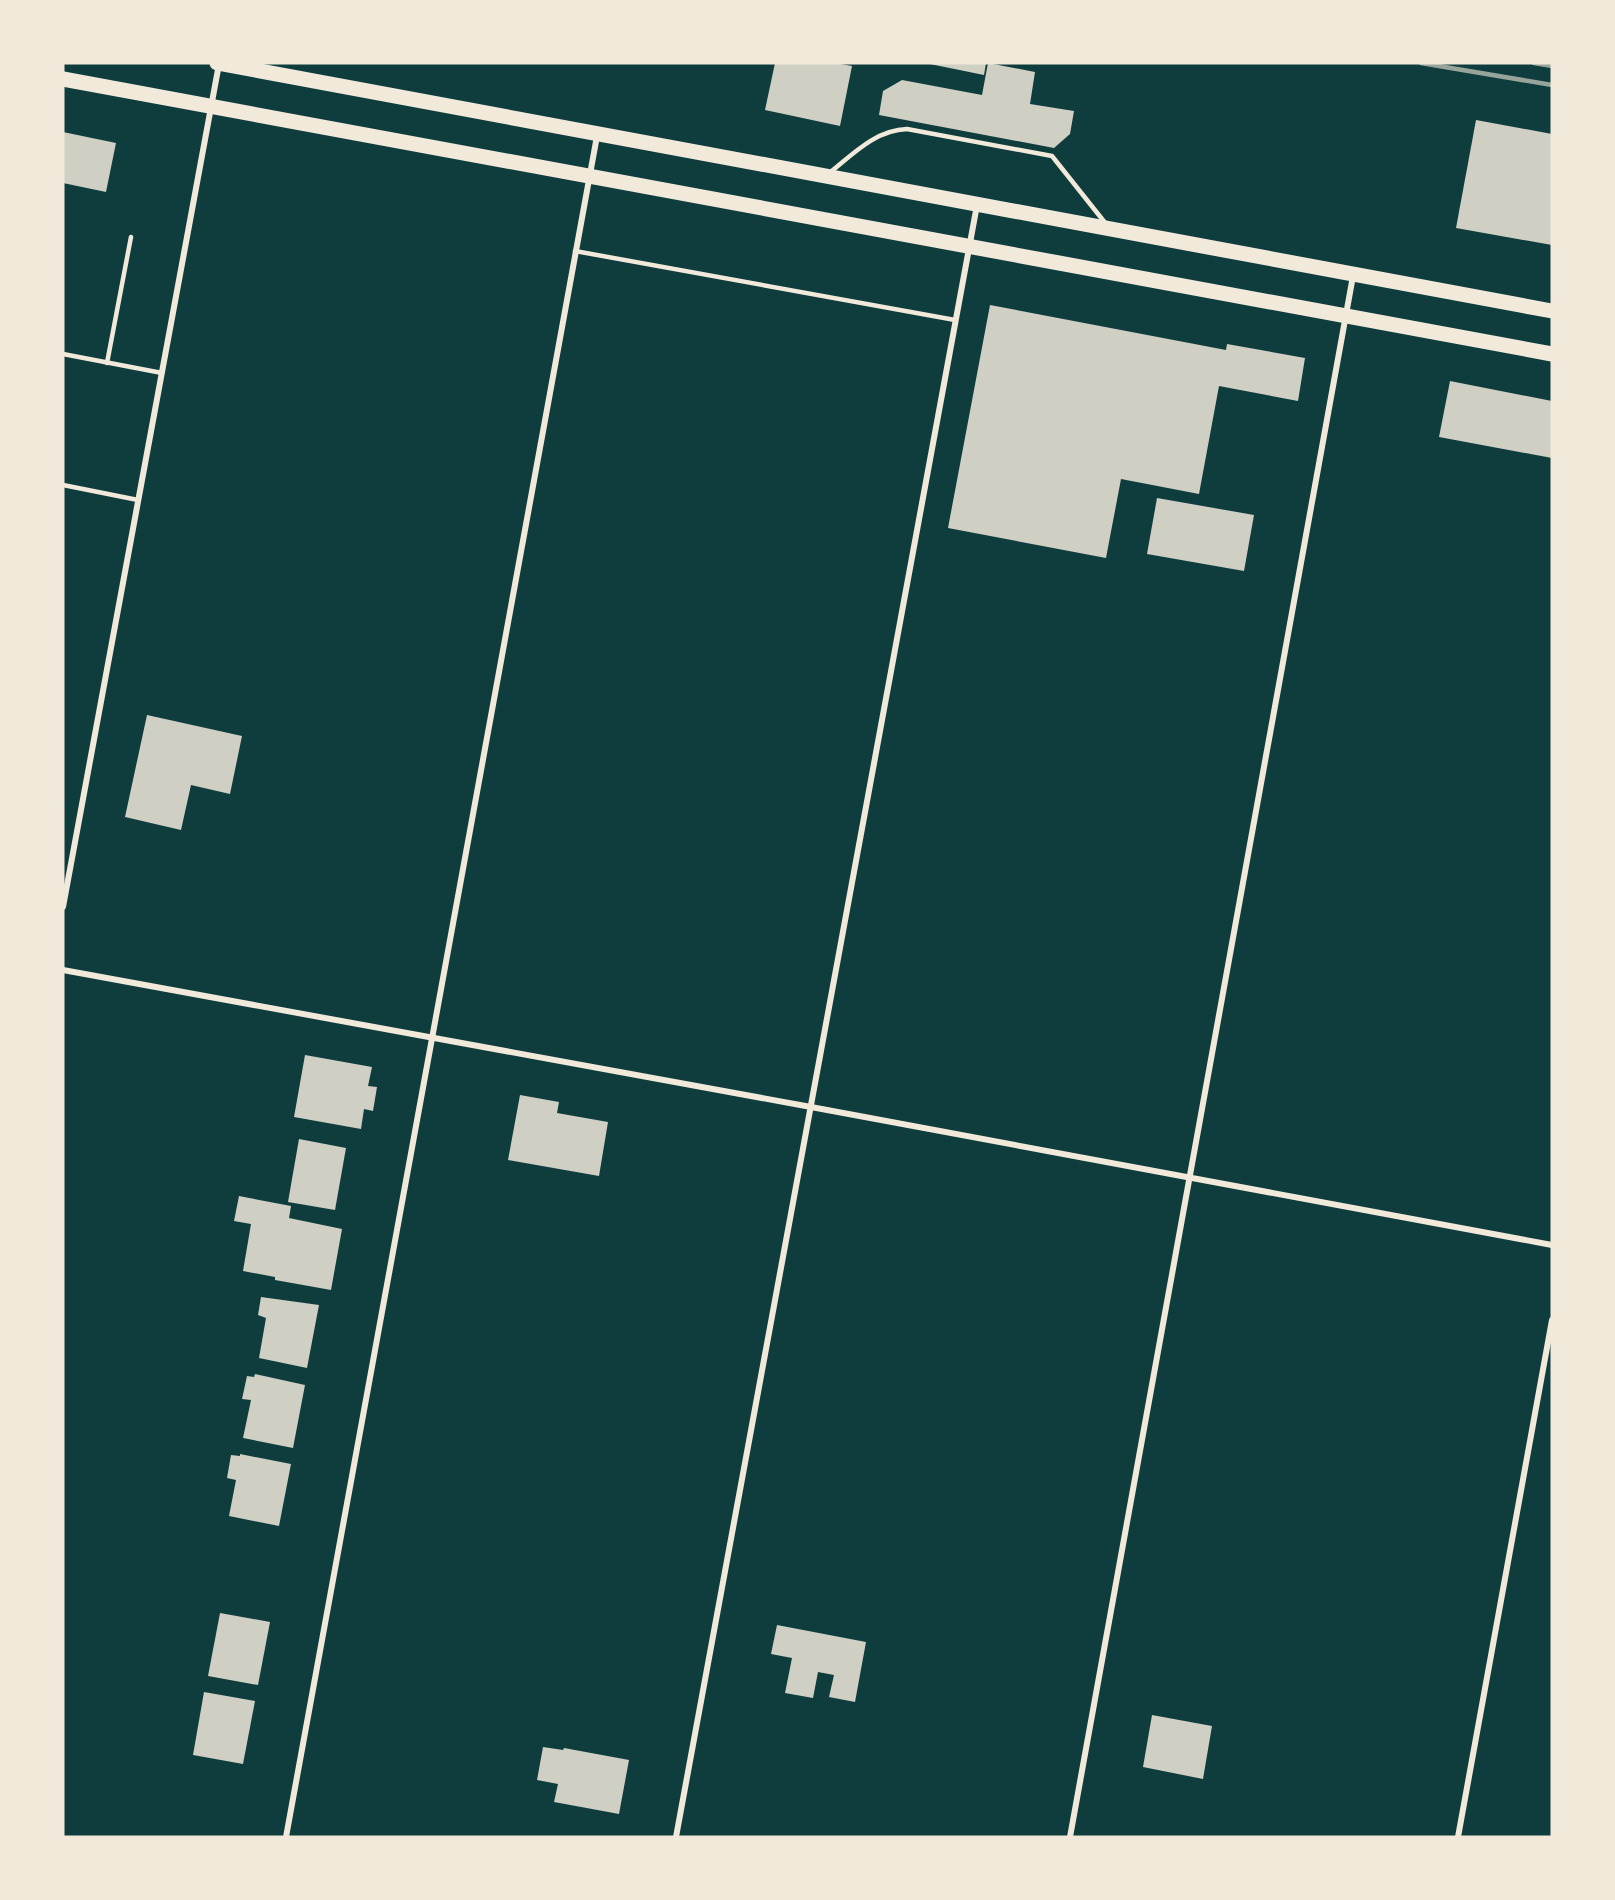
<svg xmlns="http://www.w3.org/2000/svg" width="1615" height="1900" font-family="Mulish,sans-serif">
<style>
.building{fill:#cfcfc3}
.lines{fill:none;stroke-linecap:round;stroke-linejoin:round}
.service{stroke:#f1e9da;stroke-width:4.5}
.minor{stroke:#f1e9da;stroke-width:6}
.primary{stroke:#f1e9da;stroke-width:15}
.rail{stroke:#97a49c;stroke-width:4.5}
</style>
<rect width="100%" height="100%" fill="#0f3d3e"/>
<!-- building -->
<g class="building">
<polygon points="775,63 835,63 852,66 840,126 765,110"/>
<polygon points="925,63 986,63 984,75"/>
<polygon points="988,63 1035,72 1030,104 1074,111 1070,134 1054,148 879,115 883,91 902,80 982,95"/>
<polygon points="1476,120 1552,134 1552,245 1456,228"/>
<polygon points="63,132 116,143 106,192 63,183"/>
<polygon points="990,305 1226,350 1227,344 1305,358 1298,401 1219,386 1199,494 1121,479 1106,558 948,528"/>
<polygon points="1450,381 1552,401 1552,458 1439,437"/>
<polygon points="1157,498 1254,515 1244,571 1147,554"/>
<polygon points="147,715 242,736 230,794 191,785 181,830 125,817"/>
<polygon points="305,1055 372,1067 368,1086 377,1087 373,1111 364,1109 361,1129 294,1117"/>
<polygon points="520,1095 559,1102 557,1113 608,1122 599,1176 508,1160"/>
<polygon points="299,1139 346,1148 335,1210 288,1202"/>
<polygon points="239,1196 291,1206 289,1218 342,1229 331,1290 275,1280 275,1277 243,1271 251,1224 234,1221"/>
<polygon points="261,1297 319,1305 307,1368 259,1358 266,1318 258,1315"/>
<polygon points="255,1374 305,1385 293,1448 243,1438 251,1400 242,1399 247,1376 254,1377"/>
<polygon points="240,1454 291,1464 279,1526 229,1516 236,1480 227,1478 231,1455 240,1456"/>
<polygon points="220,1613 270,1622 258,1685 208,1676"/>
<polygon points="777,1625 866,1642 855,1702 829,1697 834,1675 818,1672 813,1698 785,1693 792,1658 771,1654"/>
<polygon points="204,1692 255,1701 243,1764 193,1755"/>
<polygon points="1152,1715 1212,1726 1203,1779 1143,1767"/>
<polygon points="543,1747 563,1750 564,1748 629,1760 619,1814 554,1802 558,1784 537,1780"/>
</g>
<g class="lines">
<!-- service -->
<g class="service">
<path d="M828 174C852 155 875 130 907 129L1052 156 1106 224"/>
<polyline points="575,251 955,320"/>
<polyline points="63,354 162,373"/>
<polyline points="107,363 131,237"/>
<polyline points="63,485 138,500"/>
</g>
<!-- minor -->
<g class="minor">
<polyline points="63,907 219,64"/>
<polyline points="63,970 811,1107 1552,1245"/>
<polyline points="286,1837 597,136"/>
<polyline points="676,1837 977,205"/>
<polyline points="1070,1837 1353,276"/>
<polyline points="1458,1837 1552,1320"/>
</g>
<!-- primary -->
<g class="primary">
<polyline points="217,63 1552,311"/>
<polyline points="63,79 1552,354"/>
</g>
<!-- rail -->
<g class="rail">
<polyline points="1421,63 1552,85"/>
<polyline points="1534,63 1552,66"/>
</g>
</g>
<!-- border -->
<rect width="1615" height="1900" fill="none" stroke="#f1e9da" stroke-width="129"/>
</svg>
